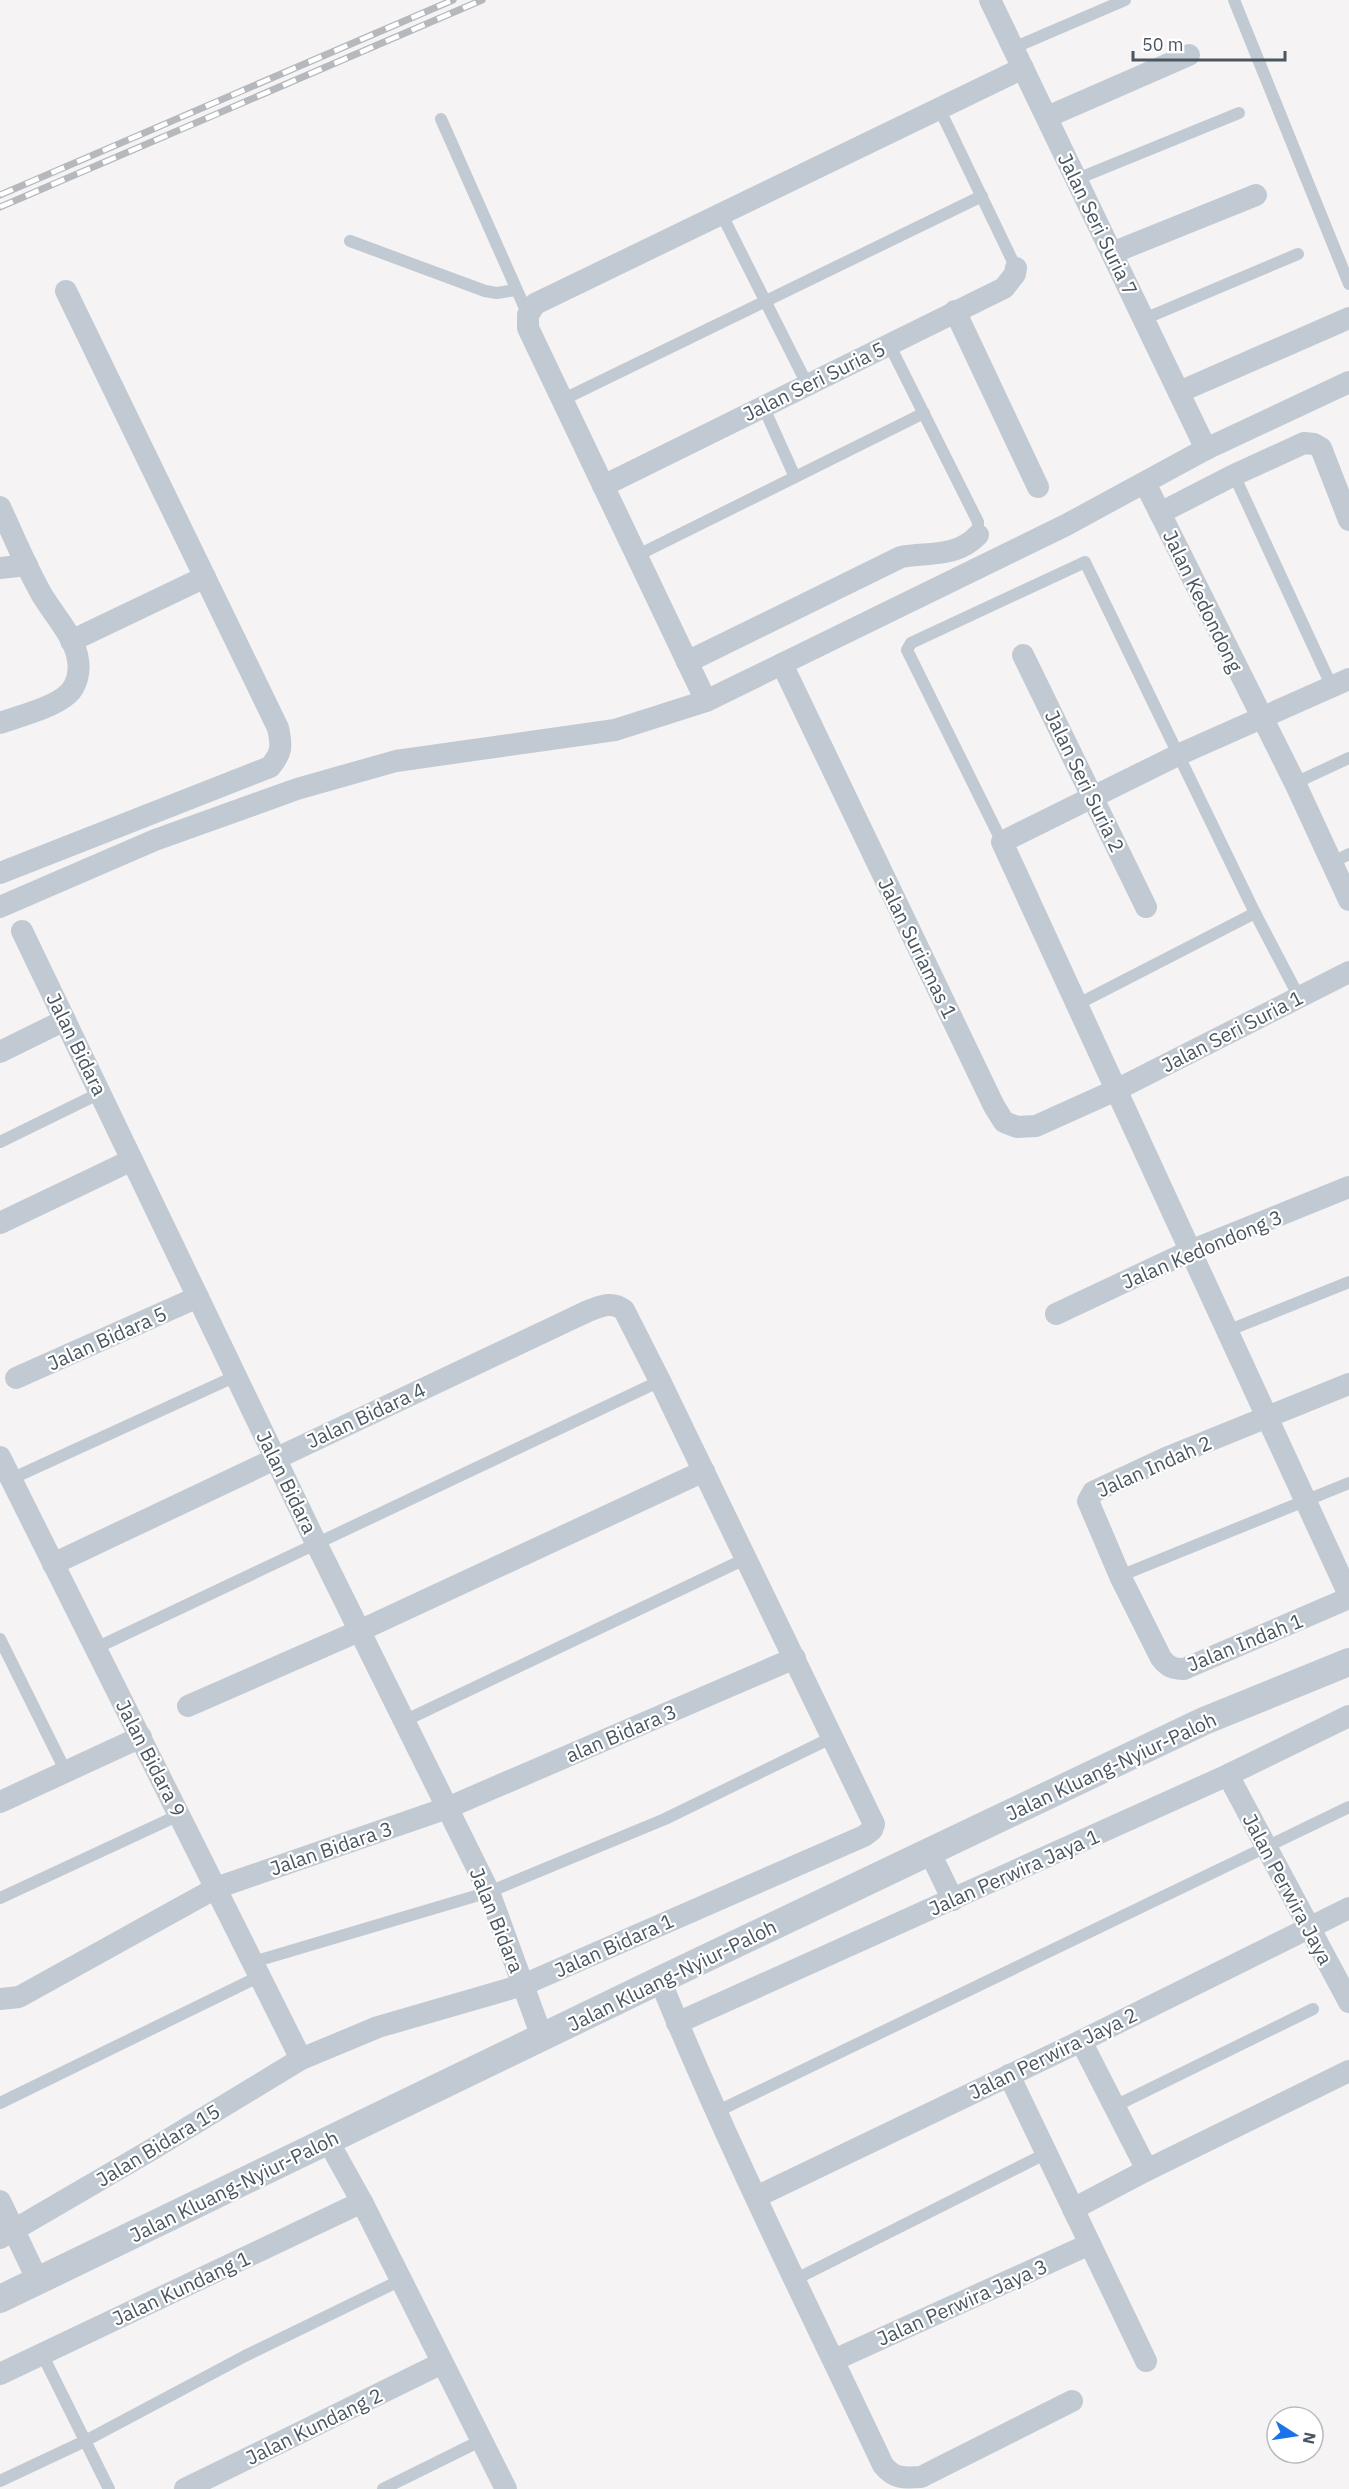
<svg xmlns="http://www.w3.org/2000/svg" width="1349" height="2489" font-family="'IBM Plex Sans',sans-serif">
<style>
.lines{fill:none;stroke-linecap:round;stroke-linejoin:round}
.service{stroke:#c1cad2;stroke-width:12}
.minor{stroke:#c1cad2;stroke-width:22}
.tertiary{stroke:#c1cad2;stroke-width:28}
.rail-casing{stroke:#b5b8bd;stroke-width:7}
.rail{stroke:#fff;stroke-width:4.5;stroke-dasharray:14;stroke-linecap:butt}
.labels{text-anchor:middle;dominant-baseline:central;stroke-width:4.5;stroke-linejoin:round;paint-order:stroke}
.street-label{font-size:20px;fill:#4a5661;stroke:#fff}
</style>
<rect width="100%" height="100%" fill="#f5f3f3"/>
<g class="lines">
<!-- service -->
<g class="service">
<polyline points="1234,0 1349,284"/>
<polyline points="1013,48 1125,0"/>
<polyline points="939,108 1016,268"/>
<polyline points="441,119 528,315"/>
<polyline points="1077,179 1239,113"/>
<polyline points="722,215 807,384"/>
<polyline points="350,241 485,291 497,293 516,290"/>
<polyline points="1144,319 1298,254"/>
<polyline points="889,344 978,522 978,535"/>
<polyline points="562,400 982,196"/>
<polyline points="763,406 795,477"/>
<polyline points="1234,475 1332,687"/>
<polyline points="636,556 924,413"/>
<polyline points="1295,783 1349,758"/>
<polyline points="1002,842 907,650 911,643 1085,562 1255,913 1299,997"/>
<polyline points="1331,863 1349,854"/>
<polyline points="1078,1004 1255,913"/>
<polyline points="0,1142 100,1093"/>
<polyline points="1227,1331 1349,1282"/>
<polyline points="11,1479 236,1376"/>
<polyline points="1120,1576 1349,1483"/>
<polyline points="0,1639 65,1770"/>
<polyline points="96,1648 660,1381"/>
<polyline points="404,1721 747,1558"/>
<polyline points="0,1898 179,1815"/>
<polyline points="253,1962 489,1892 665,1819 833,1737"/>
<polyline points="0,2103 260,1976"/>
<polyline points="1113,2107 1313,2009"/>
<polyline points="716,2112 1349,1807"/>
<polyline points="794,2280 1047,2153"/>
<polyline points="42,2354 109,2489"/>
<polyline points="0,2481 85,2441 245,2356 401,2280"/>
<polyline points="383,2489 480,2441"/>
</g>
<!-- minor -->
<g class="minor">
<polyline points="990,0 1206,449"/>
<polyline points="1047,117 1189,55"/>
<polyline points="1112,253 1256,195"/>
<polyline points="955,311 1038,487"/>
<polyline points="1179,392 1349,318"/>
<polyline points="1145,483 1295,783 1349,900"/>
<polyline points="603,486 1004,288 1015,274 1016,268"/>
<path d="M0 507C14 537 26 567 42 595 54 615 75 637 78 660 80 671 77 686 68 694 53 708 19 716 0 723"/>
<polyline points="1160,513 1234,475 1304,443 1314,444 1321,448 1349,520"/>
<polyline points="0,568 27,565"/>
<polyline points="71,641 205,577"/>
<polyline points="1023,655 1146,907"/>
<path d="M687 662 901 557C929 552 956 558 978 535"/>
<polyline points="782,664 994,1106 1004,1122 1017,1127 1036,1126 1116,1090 1349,972"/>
<polyline points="1349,679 1180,754 1002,842 1349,1595"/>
<polyline points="706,701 528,328 528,315 535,304 1023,68"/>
<path d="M0 873 270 767C282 753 282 746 278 728L66 291"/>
<polyline points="0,907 155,840 297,789 396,761 615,730 706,701 1066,525 1206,449 1349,382"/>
<polyline points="22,931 316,1543 489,1892 542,2037"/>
<polyline points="0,1052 65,1020"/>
<polyline points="0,1223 132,1160"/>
<polyline points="1056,1314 1190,1251 1349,1187"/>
<polyline points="16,1378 198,1297"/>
<path d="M1349 1384 1166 1458 1093 1492 1088 1501 1120 1576 1161 1658C1168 1667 1173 1669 1184 1669L1349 1598"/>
<polyline points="0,1457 301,2059"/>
<polyline points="188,1706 359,1631 704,1471"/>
<polyline points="1228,1775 1349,2002"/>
<polyline points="0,1802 141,1737"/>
<polyline points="930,1853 953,1900"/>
<path d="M660 1980C727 2145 807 2304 883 2465 894 2479 904 2478 921 2477L1072 2401"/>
<polyline points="0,1999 19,1997 216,1888 447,1808 795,1658"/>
<polyline points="677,2023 1228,1775 1349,1716"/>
<polyline points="1081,2041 1147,2170 1349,2071"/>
<polyline points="1009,2075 1146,2361"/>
<polyline points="328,2141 362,2202 506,2489"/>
<polyline points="756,2197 1081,2041 1349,1908"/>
<polyline points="0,2201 38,2281"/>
<polyline points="1073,2209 1147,2170"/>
<path d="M0 2238 151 2150 301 2059 378 2027 523 1985 864 1836 872 1830 874 1824 660 1381 624 1310C612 1301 602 1306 588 1311L53 1564"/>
<polyline points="834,2360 1090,2244"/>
<polyline points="0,2374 362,2202"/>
<polyline points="185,2489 442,2363"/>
</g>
<!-- tertiary -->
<polyline class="tertiary" points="0,2299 660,1980 1204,1721 1349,1662"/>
<!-- rail casing -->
<g class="rail-casing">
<g id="rail">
<polyline points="0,195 453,0"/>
<polyline points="0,207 482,0"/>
</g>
</g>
<!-- rail -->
<use href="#rail" class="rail"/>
</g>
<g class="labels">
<!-- street labels -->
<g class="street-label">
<text transform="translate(1098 224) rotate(64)">Jalan Seri Suria 7</text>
<text transform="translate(814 381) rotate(-26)">Jalan Seri Suria 5</text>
<text transform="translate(1203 601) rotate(64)">Jalan Kedondong</text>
<text transform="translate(1085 781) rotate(64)">Jalan Seri Suria 2</text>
<text transform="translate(918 948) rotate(64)">Jalan Suriamas 1</text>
<text transform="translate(1232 1031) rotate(-27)">Jalan Seri Suria 1</text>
<text transform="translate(77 1044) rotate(64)">Jalan Bidara</text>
<text transform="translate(1202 1249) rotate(-23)">Jalan Kedondong 3</text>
<text transform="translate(107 1338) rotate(-24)">Jalan Bidara 5</text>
<text transform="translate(366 1415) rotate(-25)">Jalan Bidara 4</text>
<text transform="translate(1154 1466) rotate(-24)">Jalan Indah 2</text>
<text transform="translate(287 1482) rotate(64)">Jalan Bidara</text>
<text transform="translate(1245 1642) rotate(-22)">Jalan Indah 1</text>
<text transform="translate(621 1733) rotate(-23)">alan Bidara 3</text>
<text transform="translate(151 1758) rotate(63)">Jalan Bidara 9</text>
<text transform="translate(1111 1766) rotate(-25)">Jalan Kluang-Nyiur-Paloh</text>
<text transform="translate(331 1848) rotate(-19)">Jalan Bidara 3</text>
<text transform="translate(1014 1872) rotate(-24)">Jalan Perwira Jaya 1</text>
<text transform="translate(1288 1889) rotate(62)">Jalan Perwira Jaya</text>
<text transform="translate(497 1920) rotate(68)">Jalan Bidara</text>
<text transform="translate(614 1945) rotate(-24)">Jalan Bidara 1</text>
<text transform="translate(672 1975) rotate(-26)">Jalan Kluang-Nyiur-Paloh</text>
<text transform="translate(1053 2053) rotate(-26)">Jalan Perwira Jaya 2</text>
<text transform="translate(158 2145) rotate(-31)">Jalan Bidara 15</text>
<text transform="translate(234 2186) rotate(-26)">Jalan Kluang-Nyiur-Paloh</text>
<text transform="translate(181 2288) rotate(-25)">Jalan Kundang 1</text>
<text transform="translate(962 2302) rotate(-24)">Jalan Perwira Jaya 3</text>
<text transform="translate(314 2426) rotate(-26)">Jalan Kundang 2</text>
</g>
</g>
<!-- north arrow -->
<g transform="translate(1295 2435) rotate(102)"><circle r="28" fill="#ffffff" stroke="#b7bbc0" stroke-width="1.5"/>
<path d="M0-4.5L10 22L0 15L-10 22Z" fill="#1a73e8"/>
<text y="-9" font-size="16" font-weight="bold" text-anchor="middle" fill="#4a5661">N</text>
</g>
<!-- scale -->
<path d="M1133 51v9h152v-9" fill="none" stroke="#4a5661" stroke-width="3"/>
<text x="1142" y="51" font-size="18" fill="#4a5661" stroke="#ffffff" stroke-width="4.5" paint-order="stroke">50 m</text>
</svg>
